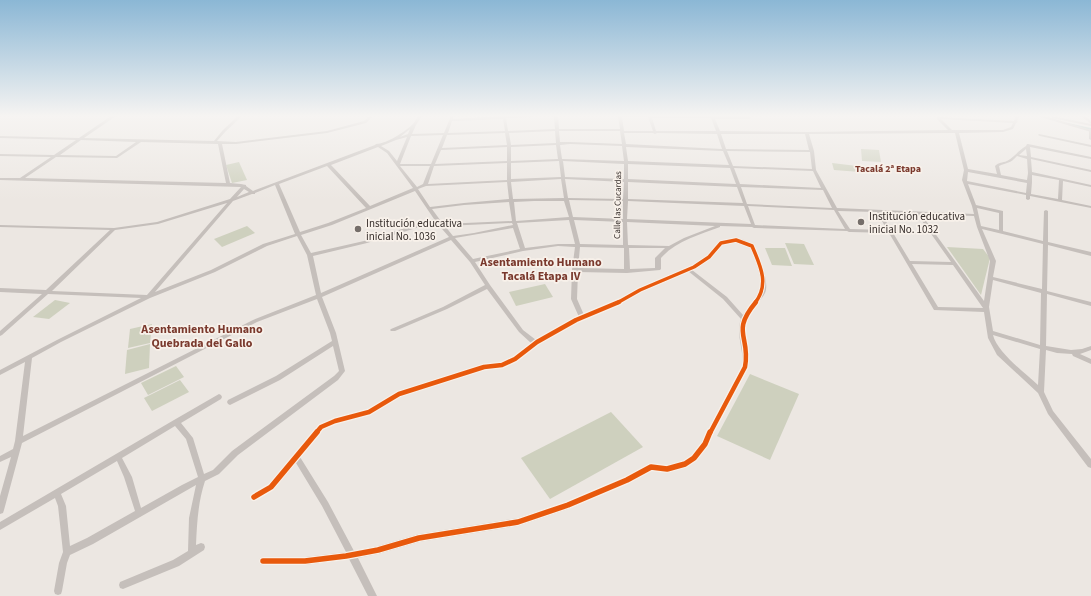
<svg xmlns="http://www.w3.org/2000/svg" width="1091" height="596" font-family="'Source Sans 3',sans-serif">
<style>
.green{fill:#ced0be}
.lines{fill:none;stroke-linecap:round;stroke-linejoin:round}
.canal{fill:#a1bcb9;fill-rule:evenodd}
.minor{fill:#c5bfbb;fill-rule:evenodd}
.tertiary{fill:#c5bfbb;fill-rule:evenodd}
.cycleway-far2-casing{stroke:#f8f1ea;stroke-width:5.5}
.cycleway-far1-casing{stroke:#f8f1ea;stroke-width:7}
.cycleway-casing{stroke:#f8f1ea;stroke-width:8}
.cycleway-far2{stroke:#e8590c;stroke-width:3.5}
.cycleway-far1{stroke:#e8590c;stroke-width:4.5}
.cycleway{stroke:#e8590c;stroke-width:5.5}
.poi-dot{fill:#756e6a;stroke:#f8f1ea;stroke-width:1.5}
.labels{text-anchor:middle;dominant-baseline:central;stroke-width:3.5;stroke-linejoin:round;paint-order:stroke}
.far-street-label{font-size:9px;fill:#352d2a;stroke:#f8f1ea}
.far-neighbourhood-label{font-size:10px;font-weight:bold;fill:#7a392d;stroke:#f8f1ea}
.poi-label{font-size:11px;fill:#352d2a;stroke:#f8f1ea;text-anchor:start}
.neighbourhood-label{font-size:12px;font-weight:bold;fill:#7a392d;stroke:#f8f1ea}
</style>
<rect width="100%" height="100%" fill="#ece7e2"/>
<!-- green -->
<g class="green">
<polygon points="861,149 879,150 881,162 862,161"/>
<polygon points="239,162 247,180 232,183 226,165"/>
<polygon points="832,163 857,166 860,172 834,170"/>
<polygon points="247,226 255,233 222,247 214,239"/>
<polygon points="785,243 804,244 814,265 794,264"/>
<polygon points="947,247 983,249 990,258 981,295"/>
<polygon points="765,248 785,248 792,266 772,265"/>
<polygon points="545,284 553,297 516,306 509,292"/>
<polygon points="55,300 70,303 49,319 33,317"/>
<polygon points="152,324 150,343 128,348 130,329"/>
<polygon points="150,344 149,368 125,374 127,350"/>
<polygon points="176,366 184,377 148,395 141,383"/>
<polygon points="750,374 799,394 770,460 717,436"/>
<polygon points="180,380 189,392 152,411 144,398"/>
<polygon points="611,412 643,447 550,499 521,458"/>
</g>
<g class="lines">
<!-- canal -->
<polygon class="canal" points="1068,123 1091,128 1091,130 1068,125"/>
<!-- minor -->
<g class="minor">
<path d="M111 116H116L84 138 214 141 223 130 238 116H242L225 132 217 141 236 142 327 131 364 121 369 116H373L366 123 327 133 236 144H222L230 183 241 184 246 185V186L253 191 375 145 376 144C386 144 405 132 413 124 415 122 416 119 418 116H422L416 125 412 134 444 133 451 116H453V119L502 116H535L533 117 506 118 508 131 555 129 554 116H558L559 129H620L618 116H750L751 118 749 119H715L720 131 807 132 948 130 937 119V117L1014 121 1016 116H1020L1017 121 1018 122 1016 123 1013 129 1003 132 959 133 968 169 997 174 995 166C999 162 1002 163 1007 161 1014 157 1019 150 1026 146L1027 144H1028L1091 157V159L1030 147 1031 157 1091 170V172L1031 159 1032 172 1091 185V187L1063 181 1062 200 1091 206V208L1030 196V199L1028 200 1026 199V195L968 184 976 205 1003 211V231L1043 241 1044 211 1046 210 1048 211V242L1091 252V256L1048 245 1047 291 1091 302V306L1047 294 1046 346 1071 350 1082 349 1091 346V350L1080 354 1091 359V364L1073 356 1072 354 1057 353 1046 350 1044 392 1053 411 1091 459V468L1088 467 1048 414 1038 393 997 355 988 338 984 312 934 310 889 233 851 232H849L847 231 756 228H754L752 227 720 226V227C699 235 676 241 661 258V269L660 270 627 273 578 272 577 299 584 315 607 306 638 289 692 266 707 256 719 242 736 239 744 240 754 246C759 258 770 281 765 293 763 297 760 300 758 303 752 310 747 316 745 324 743 339 751 352 748 367L712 435 708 446 697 460 688 466 667 472 652 470 630 482 568 509 518 526 419 542 378 554 358 558 377 596H368L349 559 305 565H263L260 564 259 561 260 558 263 557H305L346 552 322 506 296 463 274 489 254 500 251 499 250 497 251 495 268 485 319 425 335 418 367 410 397 392 484 365 501 363 513 357 531 343 519 332 487 289 447 309 395 331H391L390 330 391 329 443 307 485 285 470 262 451 240 322 297 336 333 345 371 338 380 238 455 219 474 205 481C198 502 197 523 196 545L201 543 204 544 205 547 204 550 179 566 123 589 120 588 119 585 120 582 173 560 188 551 189 518 196 485 93 544 70 555 67 563 62 591 61 594 58 595 55 594 54 591 59 563 63 552 58 506 55 498 0 530V522L174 420 219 394 221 395 222 397 221 399 181 423 193 438 204 474 213 470 232 451 334 376 339 371 333 346 280 380 230 405 228 404 227 402 228 400 276 376 332 341 330 333 317 299 257 322 22 443 4 510 3 513 0 514V496L11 457 0 462V456L13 449 15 441 25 362 0 375V370L57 340 141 298 48 294 2 335 0 336V331L42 294 0 292V288L46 290 110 230 0 227V225L114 228 157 222 230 199 241 187 0 180V178H20L51 157 0 156V154L54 155 76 140 0 138V136L79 138ZM622 117H648L653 131H624ZM652 118H711L716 131H656ZM503 119 505 131 448 133 452 121ZM941 119 1013 123 1011 127 1003 130H952ZM410 129 408 134 400 137ZM555 131 556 143 511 145 509 133ZM559 131H620L622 144 570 142H560ZM505 133 507 145 442 148 447 135ZM624 133H653L655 134 657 133 717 134 722 149 626 144ZM951 133H955L964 170 962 180 972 206 974 214 837 208 816 170 814 151 809 134ZM721 134H805L809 150 726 149ZM443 135 431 164H400L411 136ZM407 137 397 161 389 151 381 146 396 140ZM81 140 136 142 116 156 60 155ZM141 142 218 144 226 183 25 178 56 157 117 158ZM570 144 622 146 624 161 562 159 560 145ZM556 145 558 159 511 161V147ZM378 147 387 153 413 188 370 206 331 165ZM507 147V161L435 164 441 150ZM626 147 723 151 729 165 628 161ZM1026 149 1027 156 1019 155ZM727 151 810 152 812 169 733 166ZM1017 156 1027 159 1028 173 1027 180 1001 175 999 166C1007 162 1010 164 1017 156ZM559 161 561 177 511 179V163ZM563 161 624 164V179L565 177ZM507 163V180L428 184 434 166ZM628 164 730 168 736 184 628 179ZM327 166 366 208 328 223 300 232 279 184ZM400 166H430L423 184 417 187ZM734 168 813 171 821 188 740 184ZM968 172 1027 183 1026 193 967 181ZM1032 175 1059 180 1058 199 1031 194 1032 182ZM561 179 564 198 513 199 511 182ZM565 179 624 182 623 199 568 198ZM507 182 509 199 464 203 430 207 418 189 426 186ZM628 182 737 187 743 203 628 199ZM275 185 295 234 263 244 211 270 155 292 233 201 252 194H255V193ZM741 187 823 190 832 208 747 204ZM244 189 249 192 237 197ZM415 191 434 219 364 241 311 253 301 235 332 225ZM569 200 623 201V219L573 217ZM534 201H564L569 217 516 221 514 202ZM628 201 744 206 751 224 627 219ZM509 202 512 221 443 224 432 209 464 205ZM227 203 147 295 52 291 115 230 158 224ZM748 206 834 210 845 229 755 225ZM977 208 999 213V230L981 226ZM838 211 877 212 887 230 850 229ZM881 213 917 214 951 262 910 261ZM921 214 974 216 977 227 990 261 984 301ZM569 220 575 244H558L525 248 517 223ZM574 220 623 222V245L580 244ZM436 222 449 237 321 293 313 256 367 243ZM627 222 715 226 684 238 669 246 628 245ZM512 223 513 225 474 233 453 236 445 226ZM513 228 520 249 473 259 455 238ZM982 229 1043 244 1042 289 993 277 996 261ZM297 236 307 255 316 295 253 320 23 436 32 358 61 342 150 298 215 272 267 246ZM736 241 741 242 750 247C755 259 765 282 759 294 755 301 748 307 743 315L727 297 692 270 711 258 723 244ZM558 246 575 247 572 270 571 299 579 317 536 340 523 330 490 285 475 262 523 251ZM580 247 624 248V269L578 268ZM629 248H665L655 258V268L630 269ZM912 264 953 265 983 308 938 307ZM688 271 723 299 741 319C735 335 745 351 742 367L707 432C698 450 689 464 667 466 661 466 655 463 648 465L624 478 567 502 518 518 419 534 378 546 354 551 328 502 300 457 323 429 336 423 371 414 401 396 484 369 504 367 517 361 539 343 578 321 611 308 642 291ZM993 280 1041 293 1040 345 993 331 989 307ZM993 335 1040 349 1038 385C1025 373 997 352 993 335ZM175 426 186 439 198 477 182 485 141 508 132 477 122 458ZM117 461 124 477 135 511 87 538 70 546 66 506 61 494Z"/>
<polygon points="1081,116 1085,116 1091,121 1091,124"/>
<polygon points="1089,130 1091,130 1091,140 1089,139"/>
<polygon points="1039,134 1091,145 1091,147 1040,136 1038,135"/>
</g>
<!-- tertiary -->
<g class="tertiary">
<polygon points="1037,116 1045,116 1091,130 1091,132"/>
<polygon points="1052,116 1091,124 1091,126 1052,118"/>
</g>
<!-- cycleway-far2 casing -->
<g class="cycleway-far2-casing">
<path id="cycleway-far2" d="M617 303 640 290 694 267 709 257 721 243 736 240 752 246C760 265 770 284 755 303"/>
</g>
<!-- cycleway-far1 casing -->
<g class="cycleway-far1-casing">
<g id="cycleway-far1">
<polyline points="316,433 321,427 335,421 369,412 399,394 484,367 502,365 515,359 537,342 576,320 619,302"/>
<path d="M710 433 745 367C751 336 730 333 756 302"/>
</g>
</g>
<!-- cycleway casing -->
<g class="cycleway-casing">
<g id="cycleway">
<polyline points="254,497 271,487 317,432"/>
<polyline points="263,561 305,561 346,556 378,550 419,538 518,522 568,505 627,480 651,467 667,469 685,464 694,458 705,444 710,432"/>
</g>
</g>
<!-- cycleway-far2 -->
<use href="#cycleway-far2" class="cycleway-far2"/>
<!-- cycleway-far1 -->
<use href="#cycleway-far1" class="cycleway-far1"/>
<!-- cycleway -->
<use href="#cycleway" class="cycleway"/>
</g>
<!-- sky -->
<linearGradient id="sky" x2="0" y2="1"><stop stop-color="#8bb7d5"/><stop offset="0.58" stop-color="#f6f4f2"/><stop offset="1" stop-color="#f6f4f2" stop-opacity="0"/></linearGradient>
<rect width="1091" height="200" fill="url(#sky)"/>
<!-- markers -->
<g class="poi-dot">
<circle cx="861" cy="222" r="4"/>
<circle cx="358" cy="229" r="4"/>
</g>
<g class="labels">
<!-- far-street labels -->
<g class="far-street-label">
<text transform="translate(618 205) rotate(-89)">Calle las Cucardas</text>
</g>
<!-- far-neighbourhood labels -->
<g class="far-neighbourhood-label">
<text x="888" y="169">Tacalá 2ª Etapa</text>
</g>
<!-- poi labels -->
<g class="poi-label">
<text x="869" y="216">Institución educativa<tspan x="869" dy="13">inicial No. 1032</tspan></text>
<text x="366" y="223">Institución educativa<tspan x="366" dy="13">inicial No. 1036</tspan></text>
</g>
<!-- neighbourhood labels -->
<g class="neighbourhood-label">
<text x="541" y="262">Asentamiento Humano<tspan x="541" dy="14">Tacalá Etapa IV</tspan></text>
<text x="202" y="329">Asentamiento Humano<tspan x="202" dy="14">Quebrada del Gallo</tspan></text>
</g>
</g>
</svg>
